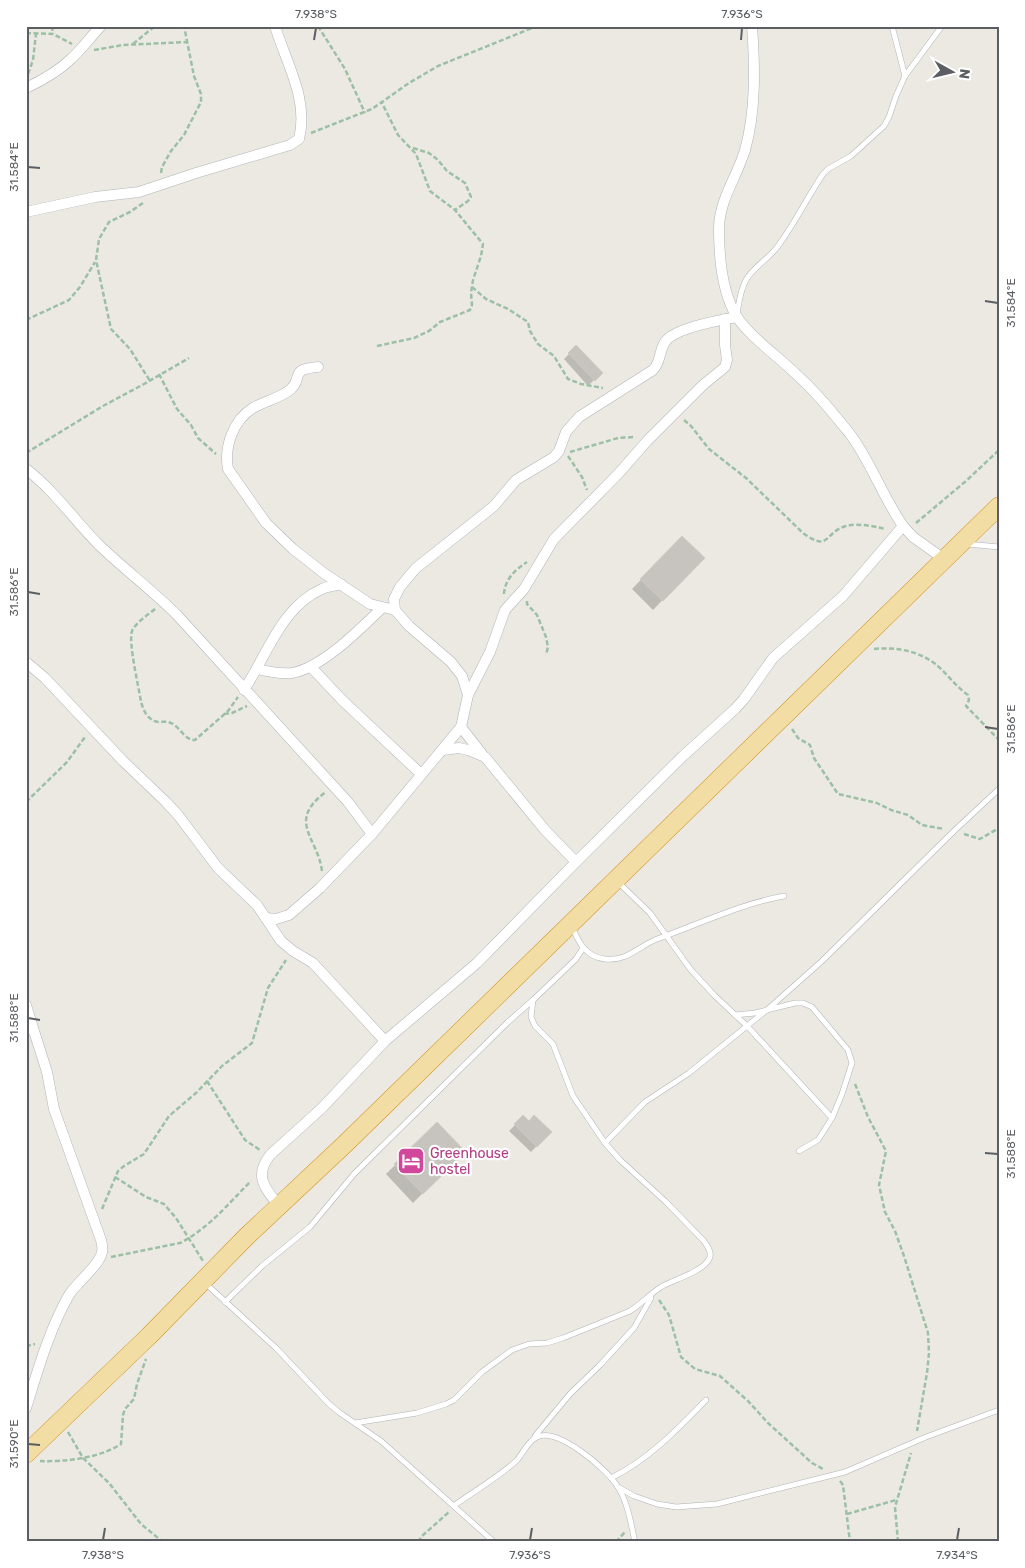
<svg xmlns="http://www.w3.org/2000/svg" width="1025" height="1568" font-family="Rubik,sans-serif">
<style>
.shadow{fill:#0003}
.building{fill:#c7c4c0;stroke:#d0cbc2}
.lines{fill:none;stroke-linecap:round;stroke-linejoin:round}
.service-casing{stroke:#b0b3b7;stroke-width:6}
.minor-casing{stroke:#b0b3b7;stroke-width:11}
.trunk-casing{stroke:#d2911d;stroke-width:19}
.path{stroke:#9cc0a5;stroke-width:2.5;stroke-dasharray:5 2.5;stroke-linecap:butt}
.service{stroke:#fff;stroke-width:5}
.minor{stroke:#fff;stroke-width:10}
.trunk{stroke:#f2dea4;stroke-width:18}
.ticks{fill:none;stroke:#5b5e62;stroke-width:2}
.labels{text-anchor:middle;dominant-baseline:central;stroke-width:4.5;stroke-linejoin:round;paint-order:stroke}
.hotel-label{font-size:14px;fill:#b23c85;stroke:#fff;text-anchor:start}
.neatline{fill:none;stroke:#5b5e62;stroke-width:2}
.ticks-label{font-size:12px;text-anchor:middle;fill:#5b5e62}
</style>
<rect width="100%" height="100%" fill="#ece9e3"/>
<!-- shadow -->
<g class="shadow">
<polygon points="576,347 601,373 588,386 564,359"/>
<polygon points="682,537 703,558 653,610 632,589"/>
<polygon points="523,1117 528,1123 550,1132 531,1152 509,1131"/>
<polygon points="437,1124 464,1152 413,1203 386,1174"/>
</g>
<!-- building -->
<g class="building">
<polygon points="576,345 603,373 595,381 568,353"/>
<polygon points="682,536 705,558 663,601 640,579"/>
<polygon points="523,1115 529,1121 534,1115 552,1132 537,1147 514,1124"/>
<polygon points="437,1122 466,1152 423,1194 394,1164"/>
</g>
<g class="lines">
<!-- service casing -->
<g class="service-casing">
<g id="service">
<polyline points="892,26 905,76"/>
<path d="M737 314C739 302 740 291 746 280 753 267 769 259 778 246 795 223 807 198 823 174L828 169 851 156 884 126 889 117 896 96 905 76 942 26"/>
<polyline points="967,544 999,547"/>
<polyline points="618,882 650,913 691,970 715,996 747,1026 832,1118"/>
<path d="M572 927C579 943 586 957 605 959 626 962 639 946 657 939 699 924 740 904 784 896"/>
<polyline points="735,1015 755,1013 795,1003 803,1003 812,1007 848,1050 852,1063 842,1094 832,1118 818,1140 799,1151"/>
<polyline points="605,1143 645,1102 689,1073 768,1009 822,961 954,831 999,789"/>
<polyline points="205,1283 276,1348 329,1404 340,1413 381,1441 494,1542"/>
<polyline points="225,1302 262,1266 310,1227 354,1174 508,1022 533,1000"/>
<path d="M355 1423 417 1413 446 1404 454 1400 482 1372 512 1350 529 1344 547 1343 563 1338 630 1311C641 1304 650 1294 661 1287 673 1280 704 1271 709 1259 713 1253 707 1246 704 1241L665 1201 620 1160 605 1143 573 1096 553 1044 535 1026 531 1017 533 1000 576 959 583 948"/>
<polyline points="535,1436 570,1394 600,1365 634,1328 651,1298"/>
<path d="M611 1478C648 1460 677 1430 706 1400"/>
<polyline points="618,1487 634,1496 657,1504 676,1507 717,1504 845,1472 926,1437 999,1410"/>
<path d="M455 1505C473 1492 502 1475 517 1460 523 1453 528 1441 537 1437 558 1427 607 1469 618 1487 628 1503 631 1524 635 1542"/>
</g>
</g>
<!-- minor casing -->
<g class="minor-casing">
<g id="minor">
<path d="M752 26C755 67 756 111 745 150 737 177 719 200 719 229 719 257 722 293 737 317 750 337 779 357 797 375 817 393 833 413 850 434 871 462 883 497 903 526L913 537 944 559"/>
<path d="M26 88C43 80 59 71 72 58 83 48 91 36 101 26"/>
<path d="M26 212 95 197 139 192 196 173 290 145 299 139C309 99 286 63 275 26"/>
<path d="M318 367C289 369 303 378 291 389 281 398 264 401 253 408 233 420 224 447 228 469L266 523 293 549 325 574 370 604 395 610"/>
<path d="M26 469C55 491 74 520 99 545 124 569 152 590 177 615L348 802 372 834"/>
<polyline points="26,662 45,678 123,761 166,802 178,815 218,868 257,905 281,941 293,951 313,963 385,1041"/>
<polyline points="311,667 342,700 421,774"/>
<path d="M258 669C269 672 281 674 292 673 322 668 360 629 382 608"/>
<path d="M244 690C267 655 282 606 322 589 328 586 335 586 341 584"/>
<polyline points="468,695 490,652 505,610 524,589 554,539 619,473 647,441 703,385 725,367 727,360 725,345 725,319"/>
<polyline points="461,727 482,754"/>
<polyline points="443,750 459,748 468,750 485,757 545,830 576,862"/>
<path d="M266 918 276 919 289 915 320 888 372 834 461 727 468 695 462 676 451 662 409 626 395 610 394 599 400 587 416 568 494 506 516 480 554 457 559 451 566 432 579 417 653 370C661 362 659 351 665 342 674 328 720 320 737 317"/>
<polyline points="26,1005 33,1028"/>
<path d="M26 1030 33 1028 47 1072 54 1109 101 1240C102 1244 103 1249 102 1252 100 1265 77 1282 69 1295 49 1330 38 1370 26 1408"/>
<path d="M279 1206C264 1187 254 1176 270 1155L322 1108 385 1041 477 963 576 862 683 756 735 709 744 699 773 658 843 596 903 526"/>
</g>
</g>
<!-- trunk casing -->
<g class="trunk-casing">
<polyline id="trunk" points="26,1454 149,1336 247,1236 344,1145 999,506"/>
</g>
<!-- path -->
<g class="path">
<polyline points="52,26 53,34"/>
<polyline points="318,26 345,69 365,113"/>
<polyline points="26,33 53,34 72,44"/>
<polyline points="133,44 155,26"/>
<polyline points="94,50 123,45 187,42"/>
<polyline points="28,74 33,60 36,34"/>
<polyline points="311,133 372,109 409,83 438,66 537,26"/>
<polyline points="413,148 429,153 438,160 447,171 465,183 471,197 468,201 455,210"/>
<polyline points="161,173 162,167 171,151 184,135 201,102 201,94 194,76 184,26"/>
<polyline points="143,203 130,212 109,222 99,239 96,260 111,329 130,349 150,381"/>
<polyline points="472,287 486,299 508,309 528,322 530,331 538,344 554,356 568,379 581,384 603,388"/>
<polyline points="26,320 69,300 80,287 95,262"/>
<polyline points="377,346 414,338 429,331 440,322 470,310 472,305 471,293 473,280 481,256 483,244 455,210 430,191 416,154 398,135 382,103"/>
<polyline points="159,374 177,409 191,425 198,438 216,454"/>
<path d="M684 420 691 426 709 449 746 478 803 533C830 553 824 532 846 526 858 523 873 526 885 529"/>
<polyline points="570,452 618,438 635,437"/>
<polyline points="26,453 103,406 144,384 189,358"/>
<polyline points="568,456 582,477 587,490"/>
<polyline points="916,523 966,481 999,450"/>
<path d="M504 594C505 579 515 570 527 562"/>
<polyline points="527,601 527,604 537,615 546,637 548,647 546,655"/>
<path d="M155 609C148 615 136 622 132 631 128 642 139 688 141 702 143 708 145 715 151 719 157 725 166 719 173 724 181 729 185 740 195 740L228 711 238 697"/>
<path d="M874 649C895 647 916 650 934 663 946 672 955 686 968 695L969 700 966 706 968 708 999 740"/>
<polyline points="224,714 232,713 247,706"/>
<polyline points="792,729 798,738 810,745 814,758 838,794 877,803 891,810 908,815 922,825 944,829"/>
<polyline points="26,802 67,762 85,737"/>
<polyline points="964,834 980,839 999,828"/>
<path d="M322 871C318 838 286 821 326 792"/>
<polyline points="207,1081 245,1140 260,1150"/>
<polyline points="855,1084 868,1117 886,1151 879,1185 885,1212 895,1231 904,1256 928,1333 929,1353 927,1373 917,1431"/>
<polyline points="115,1177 146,1197 164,1204 176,1218 203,1261"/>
<polyline points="102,1209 118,1171 124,1166 144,1154 169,1116 196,1093 222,1066 252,1043 268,988 286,960"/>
<path d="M111 1257 180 1243C208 1229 229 1203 251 1181"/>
<polyline points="659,1300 669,1315 681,1357 695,1369 720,1376 748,1401 768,1423 812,1463 823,1469"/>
<polyline points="26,1346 35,1344"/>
<polyline points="68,1432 83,1458 109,1483 141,1524 163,1542"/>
<path d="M40 1461C65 1462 100 1458 121 1444L123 1415 125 1409 134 1399 137 1384 146 1359"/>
<polyline points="840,1481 843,1485 850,1542"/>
<polyline points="847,1514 896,1500"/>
<polyline points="418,1542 422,1536 449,1512"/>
<polyline points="616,1542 625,1532"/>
<polyline points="898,1542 895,1507 911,1453"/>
</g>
<!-- service -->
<use href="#service" class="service"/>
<!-- minor -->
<use href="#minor" class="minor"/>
<!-- trunk -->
<use href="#trunk" class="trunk"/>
</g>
<!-- ticks -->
<path class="ticks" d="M314 40 316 28M741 40 742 28M28 167 40 168M985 301 998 303M28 592 40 594M985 727 998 729M28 1018 40 1020M985 1153 998 1154M28 1444 40 1445M103 1540 105 1528M530 1540 532 1528M957 1540 959 1528"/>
<!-- icons -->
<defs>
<g id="hotel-square" transform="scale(1.4375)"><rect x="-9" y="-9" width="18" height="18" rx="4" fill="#d1479c" stroke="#fff"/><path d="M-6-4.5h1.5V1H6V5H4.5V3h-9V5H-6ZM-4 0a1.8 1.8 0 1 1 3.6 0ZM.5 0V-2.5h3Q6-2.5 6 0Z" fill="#fff"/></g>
</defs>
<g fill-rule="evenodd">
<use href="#hotel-square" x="411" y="1161"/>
</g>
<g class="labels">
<!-- hotel labels -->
<g class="hotel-label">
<text x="430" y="1153">Greenhouse<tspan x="430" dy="16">hostel</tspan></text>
</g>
</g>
<!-- border -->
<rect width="1025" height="1568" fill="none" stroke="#ffffff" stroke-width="55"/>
<!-- north arrow -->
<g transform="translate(952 72) rotate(98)" stroke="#ffffff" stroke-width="4" paint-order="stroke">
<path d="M0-4L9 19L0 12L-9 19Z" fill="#5b5e62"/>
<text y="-8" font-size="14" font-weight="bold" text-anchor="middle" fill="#5b5e62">N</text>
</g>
<rect x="28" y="28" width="970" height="1512" class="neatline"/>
<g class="ticks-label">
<text x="316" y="18">7.938°S</text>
<text x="742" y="18">7.936°S</text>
<text transform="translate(14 167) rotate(-90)" y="4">31.584°E</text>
<text transform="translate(1011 303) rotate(-90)" y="4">31.584°E</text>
<text transform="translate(14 592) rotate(-90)" y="4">31.586°E</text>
<text transform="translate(1011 729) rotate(-90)" y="4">31.586°E</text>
<text transform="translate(14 1018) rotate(-90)" y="4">31.588°E</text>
<text transform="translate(1011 1154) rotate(-90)" y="4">31.588°E</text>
<text transform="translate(14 1444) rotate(-90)" y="4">31.590°E</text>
<text x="103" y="1559">7.938°S</text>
<text x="530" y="1559">7.936°S</text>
<text x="957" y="1559">7.934°S</text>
</g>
</svg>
